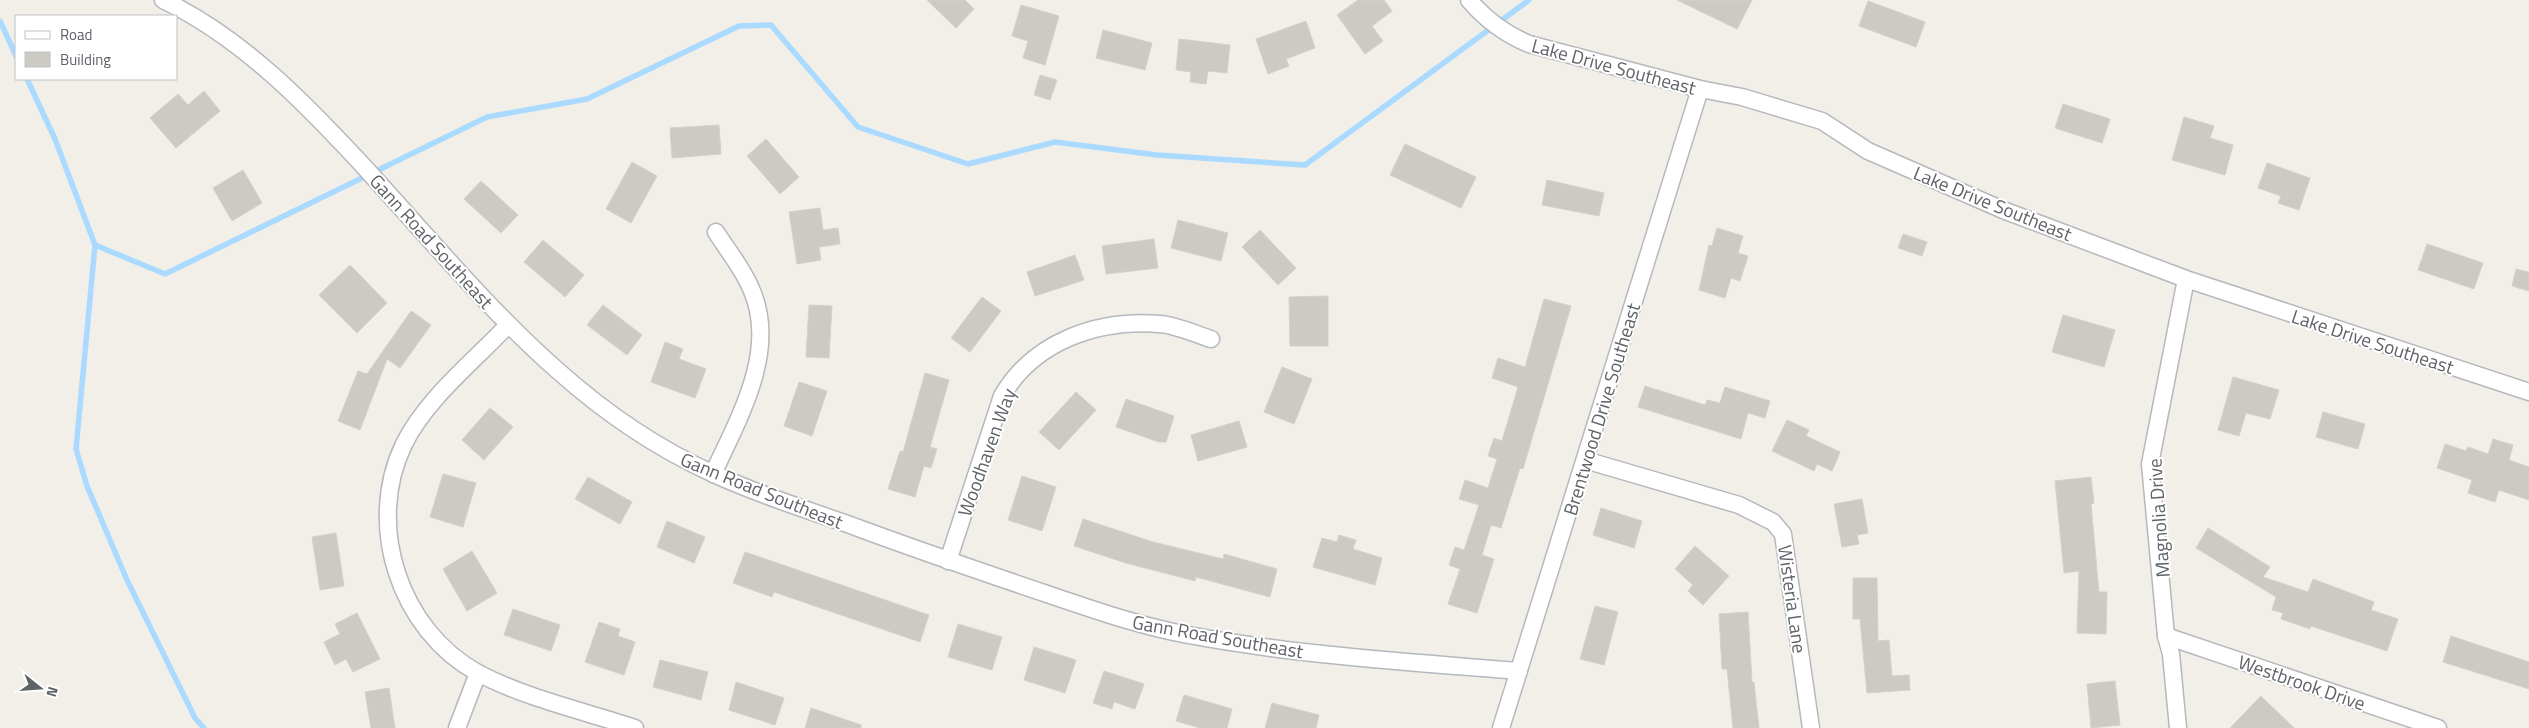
<svg xmlns="http://www.w3.org/2000/svg" width="2529" height="728" font-family="'Titillium Web',sans-serif">
<style>
.lines{fill:none;stroke-linecap:round;stroke-linejoin:round}
.stream{stroke:#aadaff;stroke-width:5.5}
.building{fill:#cccac5;stroke:#d6d1c6}
.street-casing{stroke:#b5b8bc;stroke-width:19}
.street{stroke:#fff;stroke-width:16}
.labels{text-anchor:middle;dominant-baseline:central;stroke-width:4;stroke-linejoin:round;paint-order:stroke}
.street-label{font-size:19px;fill:#5f6368;stroke:#fff}
</style>
<rect width="100%" height="100%" fill="#f1efe8"/>
<g class="lines">
<!-- stream -->
<g class="stream">
<polyline points="0,21 16,56"/>
<polyline points="27,79 55,139 95,245 76,449 87,486 127,580 195,718 204,728"/>
<polyline points="95,245 165,274 487,117 587,99 739,26 771,25 858,127 968,164 1055,142 1157,155 1305,165 1529,0"/>
</g>
</g>
<!-- building -->
<g class="building">
<polygon points="927,0 965,0 974,9 956,28"/>
<polygon points="1358,0 1384,0 1392,11 1372,26 1383,41 1365,54 1337,15"/>
<polygon points="1677,0 1752,0 1737,29"/>
<polygon points="1868,1 1925,22 1916,47 1859,26"/>
<polygon points="1021,5 1059,16 1045,65 1023,58 1028,41 1012,36"/>
<polygon points="1306,21 1315,48 1286,59 1289,66 1268,74 1256,39"/>
<polygon points="1103,30 1152,43 1145,70 1096,58"/>
<polygon points="1179,39 1230,45 1227,73 1208,71 1206,84 1190,82 1191,72 1176,70"/>
<polygon points="1040,75 1057,80 1050,100 1034,95"/>
<polygon points="204,91 220,111 176,148 150,118 178,94 188,105"/>
<polygon points="2063,104 2110,119 2102,143 2055,128"/>
<polygon points="2184,117 2214,126 2210,138 2233,145 2225,175 2172,160"/>
<polygon points="719,125 721,154 672,158 670,128"/>
<polygon points="766,139 799,177 780,194 747,156"/>
<polygon points="1405,144 1476,177 1461,208 1390,175"/>
<polygon points="632,162 657,176 631,223 606,209"/>
<polygon points="2267,163 2310,178 2299,210 2278,203 2281,196 2258,188"/>
<polygon points="243,170 262,203 232,221 213,188"/>
<polygon points="1547,180 1604,193 1599,216 1542,205"/>
<polygon points="481,181 518,215 501,233 464,199"/>
<polygon points="820,208 823,230 838,228 840,244 819,247 821,260 797,264 789,212"/>
<polygon points="1178,220 1228,233 1221,261 1171,248"/>
<polygon points="1717,228 1743,236 1738,253 1748,256 1740,281 1731,278 1725,298 1699,290 1709,245 1712,246"/>
<polygon points="1260,230 1296,268 1278,285 1242,247"/>
<polygon points="1903,234 1927,242 1922,256 1898,248"/>
<polygon points="1154,239 1158,268 1106,274 1102,246"/>
<polygon points="543,240 584,275 565,297 524,262"/>
<polygon points="2427,244 2483,263 2474,289 2418,270"/>
<polygon points="1075,255 1084,280 1035,296 1027,272"/>
<polygon points="350,265 387,303 357,333 319,295"/>
<polygon points="2516,269 2529,272 2529,291 2512,286"/>
<polygon points="1328,296 1328,346 1290,346 1289,297"/>
<polygon points="982,297 1001,311 970,352 951,338"/>
<polygon points="1544,299 1571,306 1523,469 1520,468 1501,528 1491,525 1482,555 1494,559 1477,613 1448,604 1460,569 1449,565 1455,547 1464,550 1479,505 1459,499 1465,480 1488,488 1497,459 1488,456 1494,438 1502,441 1518,387 1492,378 1498,358 1525,367"/>
<polygon points="603,305 642,335 627,355 587,325"/>
<polygon points="809,305 832,306 829,358 806,357"/>
<polygon points="411,311 431,325 400,368 387,359 360,430 338,421 358,371 367,374"/>
<polygon points="2063,315 2115,330 2104,367 2052,352"/>
<polygon points="665,342 683,349 679,359 706,369 695,398 651,382"/>
<polygon points="1282,367 1312,379 1294,424 1264,412"/>
<polygon points="925,373 949,380 930,447 937,449 931,468 924,466 915,497 888,489 900,451 903,452"/>
<polygon points="2233,377 2279,390 2270,419 2246,413 2239,436 2218,430"/>
<polygon points="799,382 827,391 812,436 784,426"/>
<polygon points="1645,386 1705,405 1707,400 1720,403 1725,387 1770,401 1765,418 1748,413 1741,439 1638,407"/>
<polygon points="1076,392 1096,410 1059,450 1039,432"/>
<polygon points="1126,399 1174,416 1166,442 1159,442 1116,427"/>
<polygon points="490,408 513,427 484,460 462,440"/>
<polygon points="2323,412 2365,424 2358,449 2316,437"/>
<polygon points="1787,420 1809,430 1806,436 1840,452 1832,471 1817,464 1814,471 1772,451"/>
<polygon points="1239,421 1247,447 1198,461 1191,435"/>
<polygon points="2493,439 2513,445 2509,460 2529,467 2529,500 2499,490 2495,502 2468,493 2472,480 2437,468 2445,444 2466,451 2468,447 2488,454"/>
<polygon points="443,474 476,483 463,527 430,517"/>
<polygon points="1022,476 1056,487 1042,531 1008,520"/>
<polygon points="588,477 632,502 620,524 575,499"/>
<polygon points="2091,477 2094,503 2091,504 2099,592 2107,592 2106,634 2077,633 2079,571 2064,573 2055,481"/>
<polygon points="1862,499 1868,533 1857,535 1859,544 1842,547 1834,504"/>
<polygon points="1601,508 1642,521 1634,548 1593,535"/>
<polygon points="1083,519 1153,542 1223,559 1224,554 1277,569 1270,597 1196,577 1195,581 1126,563 1074,546"/>
<polygon points="667,521 705,537 694,563 657,547"/>
<polygon points="2208,528 2270,567 2263,577 2308,592 2313,579 2374,602 2371,610 2398,619 2387,651 2311,626 2310,629 2281,619 2283,613 2272,610 2276,597 2196,548"/>
<polygon points="336,533 344,586 320,590 312,537"/>
<polygon points="1339,535 1356,540 1353,549 1382,558 1375,585 1313,567 1322,538 1337,542"/>
<polygon points="1695,546 1729,576 1703,605 1688,591 1693,585 1675,569"/>
<polygon points="472,551 497,593 467,611 443,569"/>
<polygon points="745,552 929,615 920,642 774,592 772,597 733,583"/>
<polygon points="1853,578 1877,578 1878,641 1889,640 1892,676 1909,675 1910,690 1867,693 1860,619 1853,619"/>
<polygon points="1595,606 1618,612 1604,665 1580,659"/>
<polygon points="513,609 560,625 551,651 504,635"/>
<polygon points="1748,612 1752,682 1754,682 1759,728 1733,728 1727,669 1722,669 1719,614"/>
<polygon points="357,613 380,659 353,672 346,659 335,665 324,642 340,634 335,624"/>
<polygon points="599,622 620,629 618,636 635,642 624,675 585,662"/>
<polygon points="958,624 1002,637 992,670 948,657"/>
<polygon points="2451,636 2529,662 2529,689 2443,662"/>
<polygon points="1034,647 1076,660 1065,693 1024,680"/>
<polygon points="660,660 708,672 701,700 653,687"/>
<polygon points="1104,671 1144,684 1135,709 1114,702 1112,709 1093,703"/>
<polygon points="2115,681 2120,725 2091,728 2087,684"/>
<polygon points="736,682 784,698 775,725 729,710"/>
<polygon points="389,688 395,728 371,728 365,692"/>
<polygon points="1184,695 1232,709 1227,728 1200,728 1176,721"/>
<polygon points="2261,696 2294,728 2230,728"/>
<polygon points="1272,703 1319,715 1316,728 1265,728"/>
<polygon points="811,708 861,725 861,728 805,728"/>
</g>
<g class="lines">
<!-- street casing -->
<g class="street-casing">
<g id="street">
<path d="M163 0C243 38 308 106 367 170 429 238 488 309 557 370 604 412 656 448 714 474 761 496 812 511 861 529 923 552 985 573 1047 594 1092 609 1136 625 1183 634 1294 655 1407 662 1519 671"/>
<path d="M1469 0C1486 20 1505 34 1529 44L1700 89 1742 97 1822 121 1868 151 2003 210 2186 279 2529 392"/>
<path d="M508 325C474 361 426 399 404 444 365 524 399 630 478 673 525 698 584 711 635 728"/>
<polyline points="1585,460 1739,505 1773,522 1783,534 1811,728"/>
<path d="M713 474C738 419 778 352 752 291 744 270 728 251 716 232"/>
<path d="M948 561 1002 396C1034 341 1098 319 1160 324 1176 325 1195 334 1211 339"/>
<polyline points="2166,636 2438,728"/>
<polyline points="457,728 478,673"/>
<polyline points="1501,728 1700,89"/>
<polyline points="2178,728 2171,654 2166,636 2150,464 2186,279"/>
</g>
</g>
<!-- street -->
<use href="#street" class="street"/>
</g>
<g class="labels">
<!-- street labels -->
<g class="street-label">
<text transform="translate(1614 66) rotate(15)">Lake Drive Southeast</text>
<text transform="translate(1993 203) rotate(22)">Lake Drive Southeast</text>
<text transform="translate(432 241) rotate(48)">Gann Road Southeast</text>
<text transform="translate(2373 341) rotate(18)">Lake Drive Southeast</text>
<text transform="translate(1601 409) rotate(-73)">Brentwood Drive Southeast</text>
<text transform="translate(986 452) rotate(-70)">Woodhaven Way</text>
<text transform="translate(762 490) rotate(22)">Gann Road Southeast</text>
<text transform="translate(2158 518) rotate(-94)">Magnolia Drive</text>
<text transform="translate(1793 599) rotate(82)">Wisteria Lane</text>
<text transform="translate(1218 636) rotate(10)">Gann Road Southeast</text>
<text transform="translate(2302 682) rotate(19)">Westbrook Drive</text>
</g>
</g>
<!-- legend -->
<rect x="15" y="15" width="162" height="65" fill="#ffffff" stroke="#bfc1c3"/>
<rect x="25" y="31" width="25" height="8" fill="#ffffff" stroke="#bfc1c3"/>
<text x="60" y="40" font-size="15" fill="#5f6368">Road</text>
<rect x="25" y="52" width="25" height="15" fill="#cccac5" stroke="#bfc1c3"/>
<text x="60" y="65" font-size="15" fill="#5f6368">Building</text>
<!-- north arrow -->
<g transform="translate(40 688) rotate(107)" stroke="#ffffff" stroke-width="4" paint-order="stroke">
<path d="M0-4L9 19L0 12L-9 19Z" fill="#5f6368"/>
<text y="-8" font-size="14" font-weight="bold" text-anchor="middle" fill="#5f6368">N</text>
</g>
</svg>
